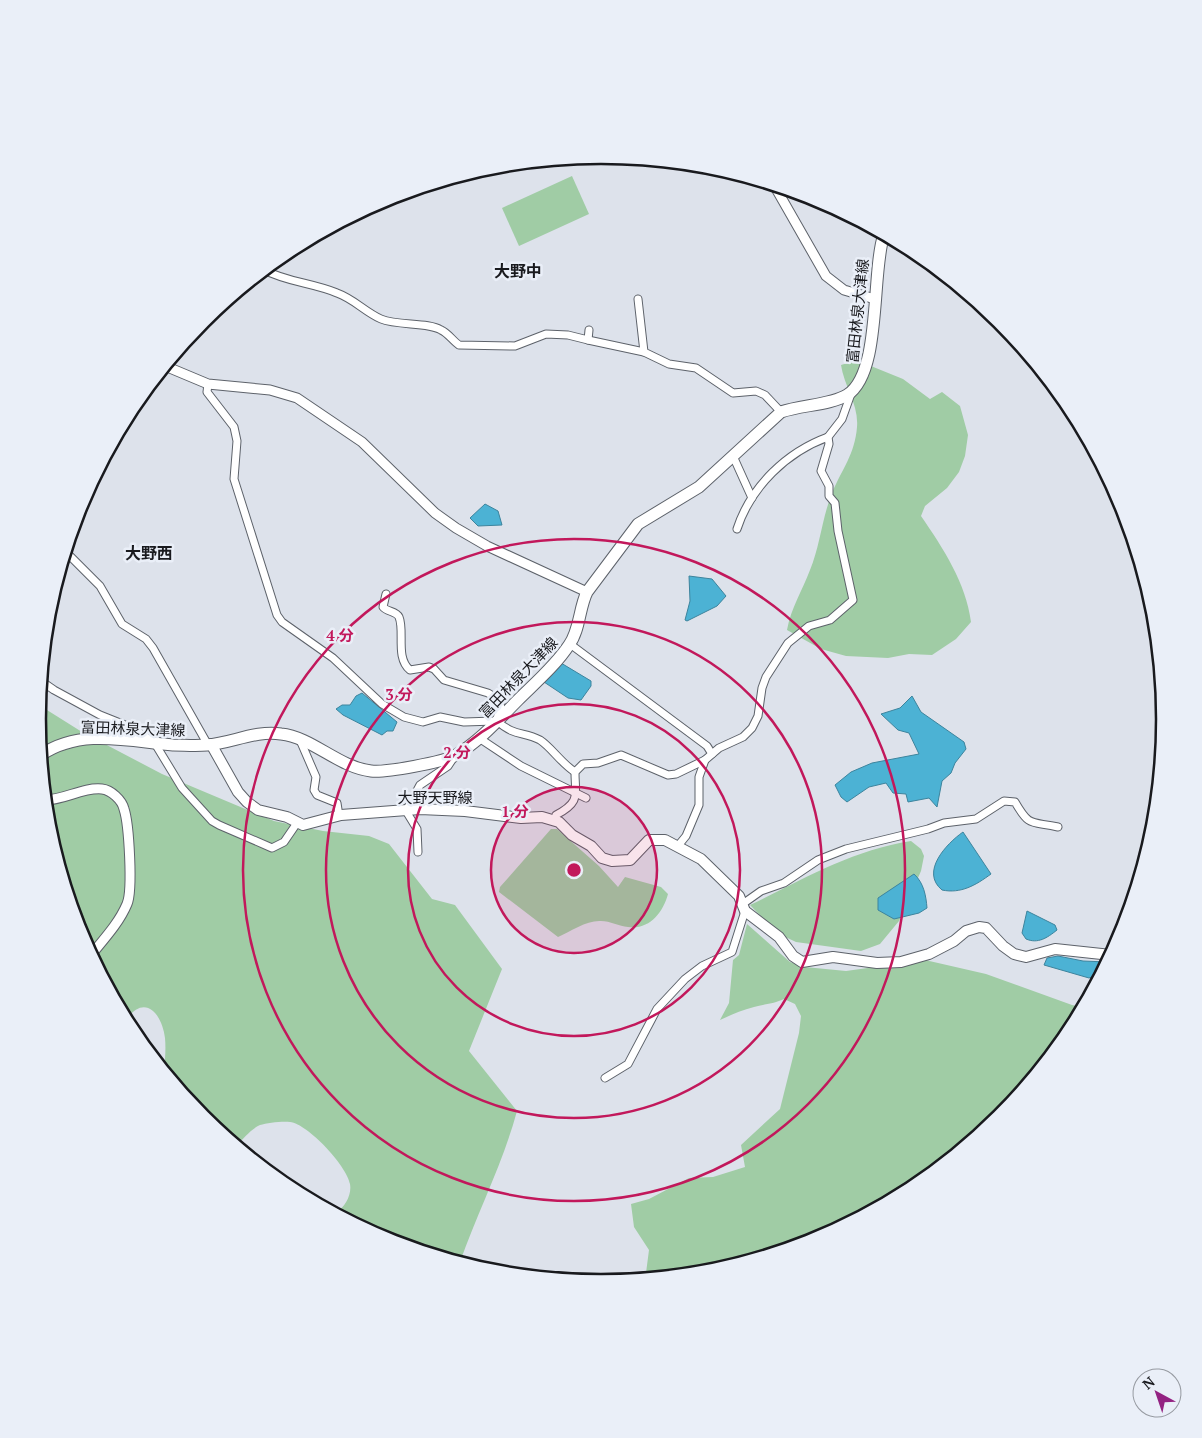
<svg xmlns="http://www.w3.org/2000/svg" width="1202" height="1438" font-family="'PT Serif','Noto Sans JP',serif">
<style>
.green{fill:#a0cca5}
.water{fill:#4cb2d4;stroke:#3d849d}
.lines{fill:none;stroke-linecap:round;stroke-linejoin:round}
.minor-casing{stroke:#5d626a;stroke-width:9}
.tertiary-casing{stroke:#5d626a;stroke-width:11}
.secondary-casing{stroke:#5d626a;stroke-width:12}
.primary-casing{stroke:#5d626a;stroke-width:13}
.minor{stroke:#fff;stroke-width:7}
.tertiary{stroke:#fff;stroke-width:9}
.secondary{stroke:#fff;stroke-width:10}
.primary{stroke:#fff;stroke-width:11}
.ring{fill:none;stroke:#c2185b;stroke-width:2.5}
.labels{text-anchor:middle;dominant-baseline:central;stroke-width:5;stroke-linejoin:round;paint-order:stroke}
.street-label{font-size:15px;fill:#191a1e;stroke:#eaeff8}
.neighbourhood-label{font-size:16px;font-weight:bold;fill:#191a1e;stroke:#eaeff8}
.rim{fill:none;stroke:#191a1e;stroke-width:2.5}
.centre{fill:#c2185b;stroke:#eaeff8;stroke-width:2.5}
.ring-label{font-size:15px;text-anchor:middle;font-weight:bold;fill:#c2185b;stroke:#eaeff8;stroke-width:5;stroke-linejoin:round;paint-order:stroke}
</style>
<rect width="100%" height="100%" fill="#dde2eb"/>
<!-- green -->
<g class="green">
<polygon points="572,176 589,214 519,246 502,208"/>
<path d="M851 362H861L903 379 930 399 942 392 960 406 968 435 965 456 959 472 947 488 925 506 921 516C943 548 966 583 971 622L956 639 932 655 909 654 888 658 846 656 821 649 787 630C791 608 802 591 810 570 820 546 822 518 832 493 842 469 855 454 857 427 859 405 844 386 841 365Z"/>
<path d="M39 705 82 732 162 774 274 821 323 831 369 836 389 844 432 899 455 905 502 969 469 1051 517 1111C503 1163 478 1211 460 1262L385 1239 336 1213C345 1207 352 1195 350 1184 347 1166 308 1124 290 1122 282 1121 267 1123 260 1125 251 1129 243 1139 237 1145L202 1117 164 1070C165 1060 166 1049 165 1038 162 1014 145 993 126 1020L80 934 48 829 38 719Z"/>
<path d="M551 829H557L599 866 618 887 625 877 661 887 668 894C663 913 649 930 628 927 619 926 610 921 601 921 587 920 571 931 558 937L499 892 500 887Z"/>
<path d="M911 841 921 849 924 856 921 871 899 921 880 944 861 951 796 942 777 933 750 905C802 880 852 850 911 841Z"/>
<path d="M747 924 790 962 805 967 846 971 925 960 986 974 1072 1005 1083 1007 1069 1032 999 1118 914 1188 816 1240 711 1272 650 1278 646 1273 649 1250 634 1227 631 1204 649 1199 689 1178 713 1177 745 1167 741 1145 780 1109 799 1033 801 1016 795 1004 784 999C773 1004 765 1004 754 1007 742 1010 731 1015 720 1020L729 1003 733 960 739 955Z"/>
</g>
<!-- water -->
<g class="water">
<polygon points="485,504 498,511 502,525 478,526 470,518"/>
<polygon points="689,576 712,579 726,596 717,606 687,621 685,620 690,601"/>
<polygon points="561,663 591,681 591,686 581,700 568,698 544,682"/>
<polygon points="362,693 397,722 393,731 387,731 382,735 343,715 336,709 342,705 350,705 356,696"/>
<polygon points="912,696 921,712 964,742 966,749 955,763 951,773 942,781 937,807 929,798 908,802 906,794 893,793 886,783 869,787 847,802 841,797 835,785 851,772 872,763 919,754 909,733 898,730 881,714 900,708"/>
<path d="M963 832 991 874C976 885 961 894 942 890 920 872 946 844 963 832Z"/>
<path d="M914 874C924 883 926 896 927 908L919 913 894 919 878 910V898Z"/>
<path d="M1027 911 1055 925 1057 930C1047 938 1038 944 1026 939L1022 933Z"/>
<polygon points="1058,956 1083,961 1107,962 1101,974 1089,978 1044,965 1047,958"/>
</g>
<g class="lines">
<!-- minor casing -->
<g class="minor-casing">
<g id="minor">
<path d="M264 270C287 282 313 283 337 293 354 299 365 312 381 319 398 326 428 322 441 330 448 333 453 341 459 345L515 346 546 334 568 335 588 340 589 330"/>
<polyline points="638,299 644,352 669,364 696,368 733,393 756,391 765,395 781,412"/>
<polyline points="588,340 644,352"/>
<polyline points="208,384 207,392 234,427 237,441 234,479 277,615 282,622 333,658 382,704 404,717 423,722 440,717 464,722 495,721"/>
<polyline points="733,456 752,498"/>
<path d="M737 529C751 486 787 452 828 437"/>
<polyline points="66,552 100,586 122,624 146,639 153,648 208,745"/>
<path d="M386 594 383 607C387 612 396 611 399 617 405 631 395 658 410 670L429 667 434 669 444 680 488 693 499 700 501 708 497 718"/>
<polyline points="570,644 707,746 712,754"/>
<polyline points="41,681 54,690 100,715 130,727 154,742 182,788 212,821 219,825 272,848 284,842 297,823"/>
<path d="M497 721C515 737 523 731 540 740 551 747 561 763 575 772"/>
<polyline points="479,738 521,766 586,798"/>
<polyline points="300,740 316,777 314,790 317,795 337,803 339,816"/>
<path d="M556 815C581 802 575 795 575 772L583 764 598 763 621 755 668 775 676 774 705 760"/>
<polyline points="677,847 686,836 699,805 699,777 705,760 719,748 743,737 752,728 758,716 762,688 766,677 788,643 809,626 830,620 853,600 838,531 835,503 829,496 829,486 821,471 829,444 828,437 842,419 852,391"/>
<polyline points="418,852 417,829 406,811 420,785 448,766 454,757"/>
<path d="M744 903 761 891 784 883 818 860 846 849 928 829 944 823 976 819 1004 801 1015 802C1030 828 1031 821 1058 827"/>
<polyline points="605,1078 628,1064 657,1009 685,979 702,966 732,952 745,911"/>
</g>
</g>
<!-- tertiary casing -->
<g class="tertiary-casing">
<g id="tertiary">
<polyline points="774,185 826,276 844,290 875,299"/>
<polyline points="165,366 208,384 270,390 297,398 362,442 435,513 456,528 487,546 587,592"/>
<path d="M45 800C64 800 83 787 102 789 111 790 122 800 124 809 129 824 133 890 127 904 119 923 104 939 91 955"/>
</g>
</g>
<!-- secondary casing -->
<g class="secondary-casing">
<polyline id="secondary" points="211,744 238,792 247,802 258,810 287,817 303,825 341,815 420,809 465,811 521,818 542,817 559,822 572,835 591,846 602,858 612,861 630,860 649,840 665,840 701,859 739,896 745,911 779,937 793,956 802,962 833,957 877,963 901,962 929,954 954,941 966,931 979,927 986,928 1003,946 1014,954 1026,957 1055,949 1111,955"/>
</g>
<!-- primary casing -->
<g class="primary-casing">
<path id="primary" d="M41 755C81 728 128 741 173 745 184 745 196 746 207 745 232 743 256 730 281 734 312 737 338 767 371 771 384 773 445 762 456 755 480 741 499 719 518 700 535 683 556 665 569 645 580 630 579 608 587 592L638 524 699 487 781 412C801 405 831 405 847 395 882 373 871 273 884 234"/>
</g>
<!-- minor -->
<use href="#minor" class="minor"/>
<!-- tertiary -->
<use href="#tertiary" class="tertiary"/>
<!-- secondary -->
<use href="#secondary" class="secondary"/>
<!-- primary -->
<use href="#primary" class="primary"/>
</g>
<!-- distance rings -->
<circle cx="574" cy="870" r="83" fill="#c2185b" fill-opacity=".12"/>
<g class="ring">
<circle cx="574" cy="870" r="83"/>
<circle cx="574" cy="870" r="166"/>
<circle cx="574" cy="870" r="248"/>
<circle cx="574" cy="870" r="331"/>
</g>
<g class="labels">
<!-- street labels -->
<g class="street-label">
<text transform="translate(857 311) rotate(-84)">富田林泉大津線</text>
<text transform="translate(518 677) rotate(-46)">富田林泉大津線</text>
<text transform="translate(133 728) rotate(2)">富田林泉大津線</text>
<text x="435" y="797">大野天野線</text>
</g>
<!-- neighbourhood labels -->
<g class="neighbourhood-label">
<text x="518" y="271">大野中</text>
<text x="149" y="553">大野西</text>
</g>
</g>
<!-- crop -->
<path d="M0 0H1202V1438H0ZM46 719a555 555 0 1 1 1110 0a555 555 0 1 1-1110 0Z" fill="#eaeff8" fill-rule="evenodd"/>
<path class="rim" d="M46 719a555 555 0 1 1 1110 0a555 555 0 1 1-1110 0Z"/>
<circle cx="574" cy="870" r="8" class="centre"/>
<g class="ring-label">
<text x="340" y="641">4 分</text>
<text x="399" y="700">3 分</text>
<text x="457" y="758">2 分</text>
<text x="515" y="817">1 分</text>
</g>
<!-- north arrow -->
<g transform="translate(1157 1393) rotate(320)"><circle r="24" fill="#eaeff8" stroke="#969aa1"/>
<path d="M0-4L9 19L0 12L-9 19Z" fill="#932282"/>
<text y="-8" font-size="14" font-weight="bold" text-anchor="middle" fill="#191a1e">N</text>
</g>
</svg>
